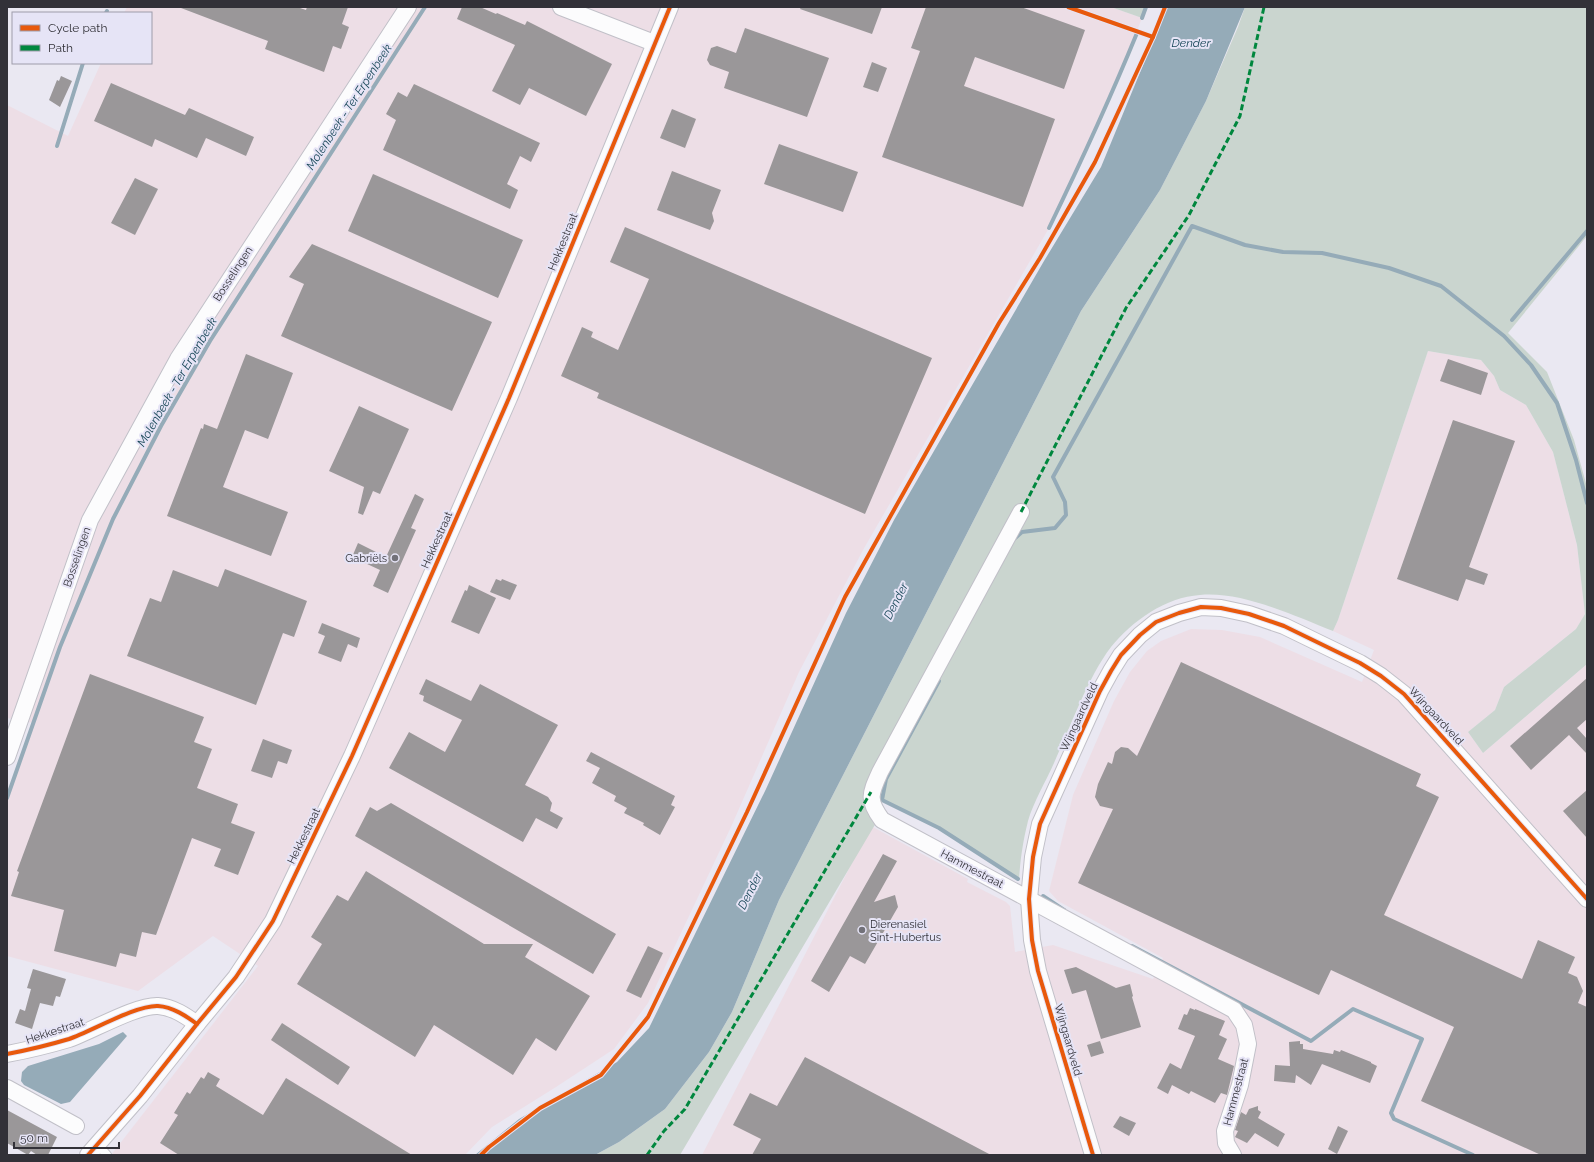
<svg xmlns="http://www.w3.org/2000/svg" width="1594" height="1162" font-family="Raleway,sans-serif">
<style>
.industrial{fill:#eddee6}
.green{fill:#cad5cf}
.water{fill:#95abb8}
.lines{fill:none;stroke-linecap:round;stroke-linejoin:round}
.stream{stroke:#95abb8;stroke-width:4}
.building{fill:#9a9799}
.service-casing{stroke:#c1c0c8;stroke-width:10}
.minor-casing{stroke:#c1c0c8;stroke-width:18}
.service{stroke:#fcfcfd;stroke-width:8}
.minor{stroke:#fcfcfd;stroke-width:16}
.quiet{stroke:#00873e;stroke-width:3;stroke-dasharray:6 3;stroke-linecap:butt}
.cycleway-casing{stroke:#e6e4f6;stroke-width:6}
.cycleway{stroke:#e8590c;stroke-width:4}
.poi-dot{fill:#727179;stroke:#e6e4f6;stroke-width:1.5}
.labels{text-anchor:middle;dominant-baseline:central;stroke-width:4;stroke-linejoin:round;paint-order:stroke}
.street-label{font-size:11px;fill:#323138;stroke:#e6e4f6}
.poi-label{font-size:11px;fill:#323138;stroke:#e6e4f6;text-anchor:end}
.water-label{font-size:12px;font-style:italic;fill:#174657;stroke:#e6e4f6}
</style>
<rect width="100%" height="100%" fill="#eae8f2"/>
<!-- industrial -->
<g class="industrial">
<polygon points="127,7 1111,7 1142,18 1115,86 1082,161 1049,228 863,550 799,672 731,827 648,1003 614,1049 556,1087 492,1127 465,1155 111,1155 258,966 213,936 138,991 7,956 7,798 33,723 7,718 7,105 68,136 101,63 151,63 151,13 124,13"/>
<polygon points="1428,351 1481,360 1494,376 1500,390 1526,405 1553,452 1577,545 1585,614 1576,629 1504,687 1495,710 1468,732 1483,753 1587,664 1587,1155 702,1155 871,826 968,879 967,882 1006,902 1010,906 1015,952 1053,945 1153,979 1163,958 1058,901 1049,891 1073,795 1114,701 1130,672 1147,651 1161,641 1191,629 1222,630 1260,637 1362,682 1374,650 1333,631 1338,620"/>
</g>
<!-- green -->
<g class="green">
<polygon points="1111,7 1146,7 1142,18"/>
<path d="M1245 7H1587V236L1508 333 1547 372 1574 440 1587 487V664L1483 753 1468 732 1495 710 1504 687 1576 629 1585 614 1577 545 1553 452 1526 405 1500 390 1494 376 1481 360 1428 351 1338 620 1333 631C1295 616 1242 591 1200 595 1166 597 1132 621 1111 647 1088 677 1070 728 1054 763 1046 781 1033 803 1028 821 1023 841 1020 860 1019 881L939 828 882 800 876 823 680 1155H595L619 1142 665 1109 709 1052 732 1012 779 900 1081 311 1160 190 1206 101 1238 27Z"/>
</g>
<!-- water -->
<g class="water">
<polygon points="1167,7 1245,7 1206,101 1160,190 1081,311 779,900 732,1012 709,1052 665,1109 619,1142 595,1155 475,1155 519,1119 617,1062 649,1028 766,789 846,613 894,520 1044,261 1101,167"/>
<polygon points="123,1032 127,1036 70,1102 61,1104 24,1085 21,1081 22,1072 28,1066 99,1044"/>
</g>
<g class="lines">
<!-- stream -->
<g class="stream">
<polyline points="106,13 107,11"/>
<polyline points="1142,18 1146,7"/>
<polyline points="57,146 83,63"/>
<path d="M1049 228C1080 164 1110 99 1137 33"/>
<polyline points="1512,320 1587,231"/>
<polyline points="1014,539 1022,532 1055,528 1066,515 1065,502 1053,477 1192,226 1245,245 1283,252 1322,253 1389,268 1441,286 1504,336 1531,365 1557,403 1576,460 1587,503"/>
<polyline points="939,681 886,779 882,800 939,828 1018,879"/>
<polyline points="7,798 60,647 113,519 161,426 210,341 425,7"/>
<polyline points="1043,896 1064,910"/>
<polyline points="1132,946 1311,1041 1353,1009 1422,1039 1391,1113 1394,1119 1473,1155"/>
</g>
</g>
<!-- building -->
<g class="building">
<polygon points="181,7 297,7 306,10 307,7 348,7 342,24 349,27 341,49 333,46 324,72 265,49 268,41 181,8"/>
<polygon points="462,7 480,7 496,14 497,13 525,25 527,21 612,64 586,116 529,88 520,105 492,91 515,45 457,19"/>
<polygon points="801,7 882,7 872,34 800,9"/>
<polygon points="926,7 1021,7 1085,30 1064,89 975,57 964,86 1055,119 1023,207 882,157 920,51 911,48"/>
<polygon points="745,28 829,58 807,117 724,88 729,72 710,65 707,60 711,48 717,46 736,53"/>
<polygon points="872,62 887,68 878,92 863,87"/>
<polygon points="61,76 72,81 60,107 49,100 57,80 59,81"/>
<polygon points="111,83 185,115 189,108 254,137 246,156 206,138 197,158 155,139 152,147 94,121"/>
<polygon points="414,84 540,143 531,162 520,156 507,184 518,190 510,209 383,150 396,120 386,114 398,92 407,97"/>
<polygon points="672,109 696,119 685,148 660,138"/>
<polygon points="779,144 858,172 843,212 764,184"/>
<polygon points="672,171 721,190 712,213 714,221 710,230 657,210"/>
<polygon points="373,174 523,240 498,298 348,231"/>
<polygon points="135,178 158,189 135,235 111,223"/>
<polygon points="625,227 932,358 865,514 597,398 599,393 561,376 582,327 593,332 591,337 618,350 649,279 610,262"/>
<polygon points="312,244 492,322 452,411 281,336 304,284 289,277"/>
<polygon points="246,354 293,373 268,439 245,430 223,487 288,512 271,556 167,516 201,428 203,429 204,424 217,429"/>
<polygon points="1448,359 1488,373 1481,395 1440,381"/>
<polygon points="359,406 409,429 380,494 373,491 363,515 358,513 364,487 329,471"/>
<polygon points="1453,420 1515,441 1469,567 1488,574 1484,585 1466,579 1458,601 1397,579"/>
<polygon points="415,494 424,499 411,528 416,530 388,593 373,586 380,570 352,557 358,543 386,557"/>
<polygon points="225,569 307,601 294,637 283,633 256,705 127,656 150,598 161,602 173,570 218,587"/>
<polygon points="496,579 501,581 502,579 517,585 510,600 490,592"/>
<polygon points="469,585 496,598 479,634 451,622 465,590 467,591"/>
<polygon points="322,623 360,638 357,648 348,644 341,662 318,653 325,636 318,633"/>
<polygon points="1181,662 1421,774 1416,786 1439,797 1384,915 1522,979 1538,940 1575,957 1568,973 1577,977 1583,991 1578,1003 1587,1007 1587,1155 1541,1155 1421,1101 1454,1027 1331,970 1319,995 1078,883 1113,809 1100,806 1095,797 1098,784 1108,762 1112,764 1115,752 1121,747 1128,748 1137,756"/>
<polygon points="90,674 204,717 194,742 212,749 197,788 238,804 231,823 255,832 238,875 214,866 221,849 192,838 156,935 142,932 136,957 120,953 116,967 54,951 64,910 11,896 19,872 17,871"/>
<polygon points="1587,678 1587,719 1577,728 1587,739 1587,754 1569,735 1531,770 1510,746"/>
<polygon points="426,679 471,701 480,684 558,725 525,785 548,797 552,803 550,811 563,818 557,829 536,818 523,842 389,768 409,732 445,752 462,720 423,701 424,696 419,694"/>
<polygon points="263,739 292,750 287,764 278,761 272,778 251,771"/>
<polygon points="591,752 675,796 671,805 675,807 660,835 643,825 644,823 624,813 627,808 614,801 616,796 592,783 600,768 586,761"/>
<polygon points="1587,790 1587,838 1563,811"/>
<polygon points="391,803 616,934 593,974 355,836 370,807 377,811"/>
<polygon points="883,854 897,861 874,902 895,895 898,907 865,964 850,956 829,992 811,981"/>
<polygon points="366,871 484,944 533,944 525,957 590,996 556,1051 536,1038 513,1075 434,1025 415,1057 297,984 322,944 311,937 337,895 348,901"/>
<polygon points="648,946 663,953 641,998 626,991"/>
<polygon points="1076,967 1116,988 1130,984 1133,996 1132,997 1141,1027 1101,1039 1086,990 1072,994 1064,970"/>
<polygon points="33,969 66,979 60,997 56,996 53,1006 40,1003 32,1029 15,1023 20,1009 25,1011 31,989 27,988"/>
<polygon points="1190,1008 1195,1010 1195,1009 1225,1021 1219,1035 1227,1039 1218,1059 1234,1066 1227,1095 1221,1093 1215,1103 1191,1091 1189,1094 1172,1085 1168,1094 1157,1088 1170,1063 1181,1069 1195,1036 1178,1029 1184,1014 1187,1015"/>
<polygon points="282,1023 350,1067 338,1085 271,1040"/>
<polygon points="1100,1041 1104,1053 1091,1057 1087,1045"/>
<polygon points="1300,1041 1300,1044 1303,1044 1303,1049 1333,1054 1334,1050 1340,1052 1341,1050 1371,1062 1371,1063 1377,1066 1370,1083 1322,1064 1311,1085 1296,1075 1295,1083 1274,1081 1275,1065 1290,1066 1289,1042"/>
<polygon points="805,1057 991,1155 752,1155 761,1139 733,1125 750,1093 777,1106"/>
<polygon points="208,1072 220,1079 216,1086 263,1115 286,1078 412,1155 179,1155 160,1143 178,1115 174,1113 187,1092 190,1094 201,1077 204,1079"/>
<polygon points="1258,1106 1258,1110 1261,1112 1258,1118 1285,1134 1278,1147 1255,1133 1247,1143 1235,1137 1238,1131 1235,1130 1241,1112 1246,1115 1249,1109"/>
<polygon points="7,1110 57,1137 48,1155 37,1155 31,1151 28,1155 7,1143"/>
<polygon points="1120,1116 1136,1123 1129,1136 1113,1127"/>
<polygon points="1338,1126 1348,1131 1337,1154 1328,1149"/>
</g>
<g class="lines">
<!-- service casing -->
<g class="service-casing">
<polyline id="service" points="98,1145 107,1155"/>
</g>
<!-- minor casing -->
<g class="minor-casing">
<g id="minor">
<polyline points="561,7 654,43"/>
<path d="M1021 512 880 772C870 794 867 800 882 820L1234 1010 1244 1025 1248 1044 1240 1085 1225 1131 1226 1143 1233 1155"/>
<polyline points="7,757 90,520 178,359 408,7"/>
<path d="M7 1054C28 1050 49 1045 69 1039 92 1031 136 1005 158 1006 173 1007 186 1016 197 1024L236 977 273 921 352 756 509 398 670 7"/>
<polyline points="7,1088 76,1126"/>
<polyline points="88,1155 140,1096 197,1024"/>
<polyline points="1093,1155 1038,971 1032,940 1029,899 1033,857 1040,824 1100,691 1111,671 1121,655 1140,635 1156,622 1179,613 1201,607 1221,608 1249,614 1284,626 1360,663 1381,676 1404,694 1587,899"/>
</g>
</g>
<!-- service -->
<use href="#service" class="service"/>
<!-- minor -->
<use href="#minor" class="minor"/>
<!-- quiet -->
<g class="quiet">
<polyline points="1021,512 1126,308 1189,215 1240,116 1264,7"/>
<polyline points="647,1155 664,1131 685,1109 871,792"/>
</g>
<!-- cycleway casing -->
<g class="cycleway-casing">
<g id="cycleway">
<polyline points="1068,7 1153,37"/>
<path d="M7 1054C28 1050 49 1045 69 1039 92 1031 136 1005 158 1006 173 1007 186 1016 197 1024L236 977 273 921 352 756 509 398 670 7"/>
<polyline points="88,1155 140,1096 197,1024"/>
<polyline points="481,1155 489,1147 540,1108 601,1075 648,1017 747,812 845,597 999,323 1040,258 1095,162 1153,37 1165,7"/>
<polyline points="1093,1155 1038,971 1032,940 1029,899 1033,857 1040,824 1100,691 1111,671 1121,655 1140,635 1156,622 1179,613 1201,607 1221,608 1249,614 1284,626 1360,663 1381,676 1404,694 1587,899"/>
</g>
</g>
<!-- cycleway -->
<use href="#cycleway" class="cycleway"/>
</g>
<!-- markers -->
<g class="poi-dot">
<circle cx="395" cy="558" r="4"/>
<circle cx="862" cy="930" r="4"/>
</g>
<g class="labels">
<!-- street labels -->
<g class="street-label">
<text transform="translate(563 242) rotate(-68)">Hekkestraat</text>
<text transform="translate(233 274) rotate(-57)">Bosselingen</text>
<text transform="translate(437 540) rotate(-66)">Hekkestraat</text>
<text transform="translate(77 557) rotate(-71)">Bosselingen</text>
<text transform="translate(1436 716) rotate(47)">Wijngaardveld</text>
<text transform="translate(1079 717) rotate(-65)">Wijngaardveld</text>
<text transform="translate(304 836) rotate(-64)">Hekkestraat</text>
<text transform="translate(972 869) rotate(28)">Hammestraat</text>
<text transform="translate(55 1031) rotate(-18)">Hekkestraat</text>
<text transform="translate(1068 1040) rotate(74)">Wijngaardveld</text>
<text transform="translate(1236 1092) rotate(-75)">Hammestraat</text>
</g>
<!-- poi labels -->
<g class="poi-label">
<text x="387" y="558">Gabriëls</text>
<text x="870" y="924" text-anchor="start">Dierenasiel<tspan x="870" dy="13">Sint-Hubertus</tspan></text>
</g>
<!-- water labels -->
<g class="water-label">
<text x="1191" y="43">Dender</text>
<text transform="translate(349 107) rotate(-57)">Molenbeek - Ter Erpenbeek</text>
<text transform="translate(177 382) rotate(-60)">Molenbeek - Ter Erpenbeek</text>
<text transform="translate(896 601) rotate(-63)">Dender</text>
<text transform="translate(750 891) rotate(-63)">Dender</text>
</g>
</g>
<!-- border -->
<rect width="1594" height="1162" fill="none" stroke="#323138" stroke-width="16"/>
<!-- legend -->
<rect x="12" y="12" width="140" height="52" fill="#e6e4f6" stroke="#9e9caa"/>
<rect x="20" y="25" width="20" height="6" fill="#e8590c" stroke="#9e9caa"/>
<text x="48" y="32" font-size="12" fill="#323138">Cycle path</text>
<rect x="20" y="45" width="20" height="6" fill="#00873e" stroke="#9e9caa"/>
<text x="48" y="52" font-size="12" fill="#323138">Path</text>
<!-- scale -->
<path d="M14 1142v6h105v-6" fill="none" stroke="#323138" stroke-width="2"/>
<text x="20" y="1142" font-size="12" fill="#323138" stroke="#e6e4f6" stroke-width="3" paint-order="stroke">50 m</text>
</svg>
